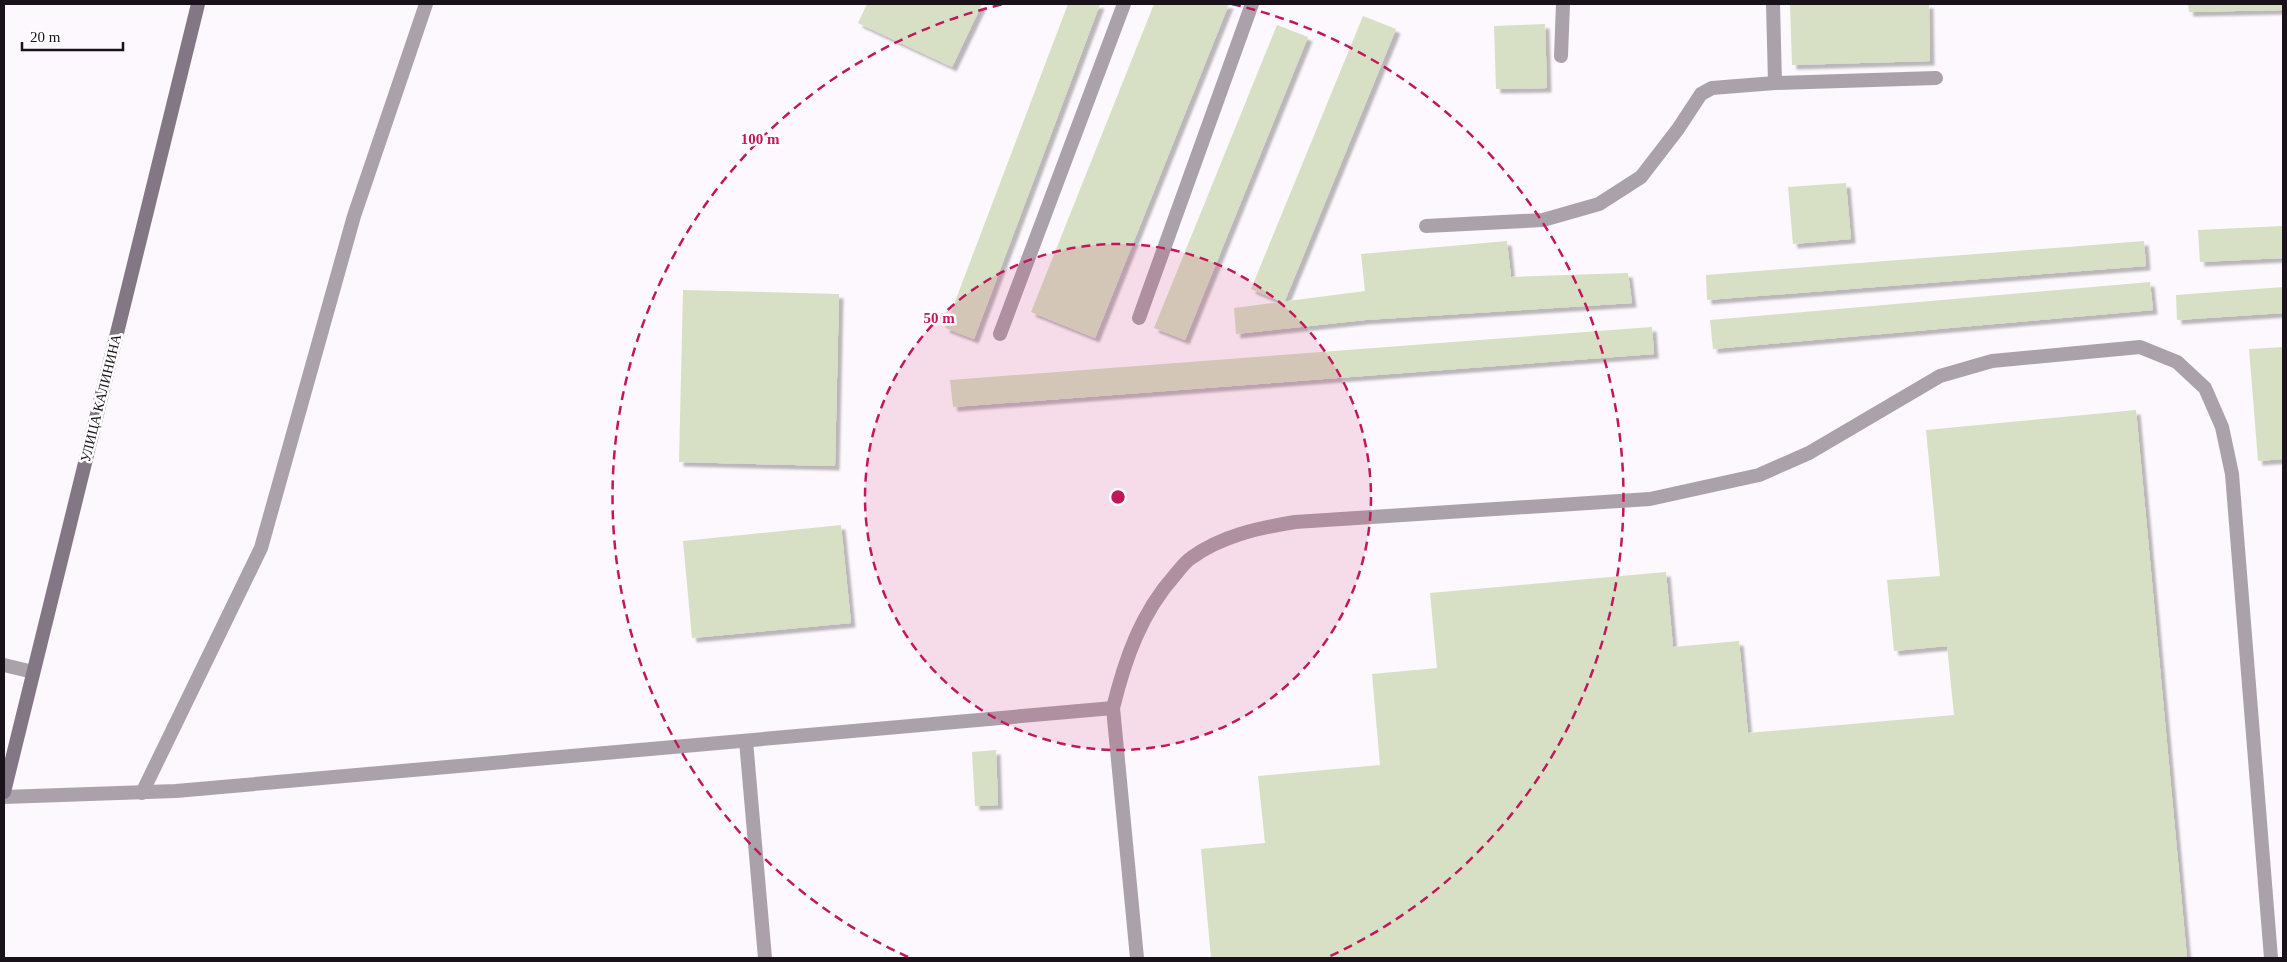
<svg xmlns="http://www.w3.org/2000/svg" width="2287" height="962" font-family="Georgia,serif">
<style>
.building{fill:#d7dfc4;filter:url(#shadow)}
.lines{fill:none;stroke-linecap:round;stroke-linejoin:round}
.service{stroke:#aba1ab;stroke-width:14}
.secondary{stroke:#847785;stroke-width:14}
.ring{fill:none;stroke:#c2185b;stroke-width:2.5;stroke-dasharray:9 6}
.labels{text-anchor:middle;dominant-baseline:central;stroke-width:5;stroke-linejoin:round;paint-order:stroke}
.street-label{font-size:14px;fill:#1a121a;stroke:#fff}
.centre{fill:#c2185b;stroke:#fff;stroke-width:2.5}
.ring-label{font-size:15px;text-anchor:middle;font-weight:bold;fill:#c2185b;stroke:#fff;stroke-width:5;stroke-linejoin:round;paint-order:stroke}
</style>
<defs>
<filter id="shadow"><feDropShadow dx="4.5" dy="4.5" stdDeviation="1" flood-color="#0004"/></filter>
</defs>
<rect width="100%" height="100%" fill="#fdf8fd"/>
<!-- building -->
<g class="building">
<polygon points="867,4 982,4 952,67 858,23"/>
<polygon points="1068,4 1100,4 974,339 945,328"/>
<polygon points="1154,4 1229,4 1095,338 1031,312"/>
<polygon points="1790,4 1929,4 1930,61 1792,65"/>
<polygon points="2188,4 2283,4 2283,10 2189,12"/>
<polygon points="1363,16 1396,29 1284,303 1251,289"/>
<polygon points="1545,24 1547,88 1496,89 1494,26"/>
<polygon points="1277,25 1308,37 1185,340 1154,328"/>
<polygon points="1846,183 1851,239 1793,244 1788,187"/>
<polygon points="2283,226 2283,258 2200,262 2198,230"/>
<polygon points="1507,241 1511,277 1628,273 1632,303 1365,320 1236,334 1234,308 1365,291 1361,254"/>
<polygon points="2144,241 2146,266 1707,300 1706,275"/>
<polygon points="2150,282 2153,310 1713,349 1710,320"/>
<polygon points="2283,287 2283,313 2177,320 2176,295"/>
<polygon points="683,290 839,294 835,466 679,462"/>
<polygon points="1652,327 1654,354 953,407 950,380"/>
<polygon points="2283,347 2283,459 2258,461 2249,349"/>
<polygon points="2136,410 2187,958 1211,958 1201,849 1265,843 1258,776 1380,765 1372,674 1437,668 1430,593 1666,572 1673,647 1739,641 1748,733 1954,715 1947,646 1894,651 1887,580 1940,576 1926,430"/>
<polygon points="841,525 851,623 692,638 683,541"/>
<polygon points="996,750 998,805 975,806 972,752"/>
</g>
<g class="lines">
<!-- service -->
<g class="service">
<polyline points="1773,4 1775,83"/>
<polyline points="1561,56 1563,4"/>
<polyline points="1426,226 1543,220 1599,204 1641,177 1678,129 1701,94 1712,88 1775,83 1936,78"/>
<polyline points="1139,318 1252,4"/>
<polyline points="1000,334 1124,4"/>
<polyline points="4,665 33,672"/>
<polyline points="746,741 765,958"/>
<polyline points="142,793 261,548 354,216 426,4"/>
<polyline points="4,797 176,791 1113,708"/>
<path d="M1137 958 1113 708C1125 659 1141 613 1175 575 1180 569 1185 562 1191 558 1221 536 1258 528 1295 522L1650 499 1759 475 1809 453 1940 376 1992 361 2140 347 2177 362 2205 388 2222 427 2232 474 2271 958"/>
</g>
<!-- secondary -->
<polyline class="secondary" points="4,792 198,4"/>
</g>
<!-- distance rings -->
<circle cx="1118" cy="497" r="253" fill="#c2185b" fill-opacity=".12"/>
<g class="ring">
<circle cx="1118" cy="497" r="253"/>
<path d="M908 957A506 506 0 0 1 1004 4M1232 4A506 506 0 0 1 1328 957"/>
</g>
<g class="labels">
<!-- street labels -->
<g class="street-label">
<text transform="translate(101 398) rotate(-76)">УЛИЦА КАЛИНИНА</text>
</g>
</g>
<circle cx="1118" cy="497" r="8" class="centre"/>
<g class="ring-label">
<text x="760" y="144">100 m</text>
<text x="939" y="323">50 m</text>
</g>
<!-- border -->
<rect width="2287" height="962" fill="none" stroke="#1a121a" stroke-width="10"/>
<!-- scale -->
<path d="M22 42v8h101v-8" fill="none" stroke="#1a121a" stroke-width="2.5"/>
<text x="30" y="42" font-size="15" fill="#1a121a" stroke="#ffffff" stroke-width="4" paint-order="stroke">20 m</text>
</svg>
